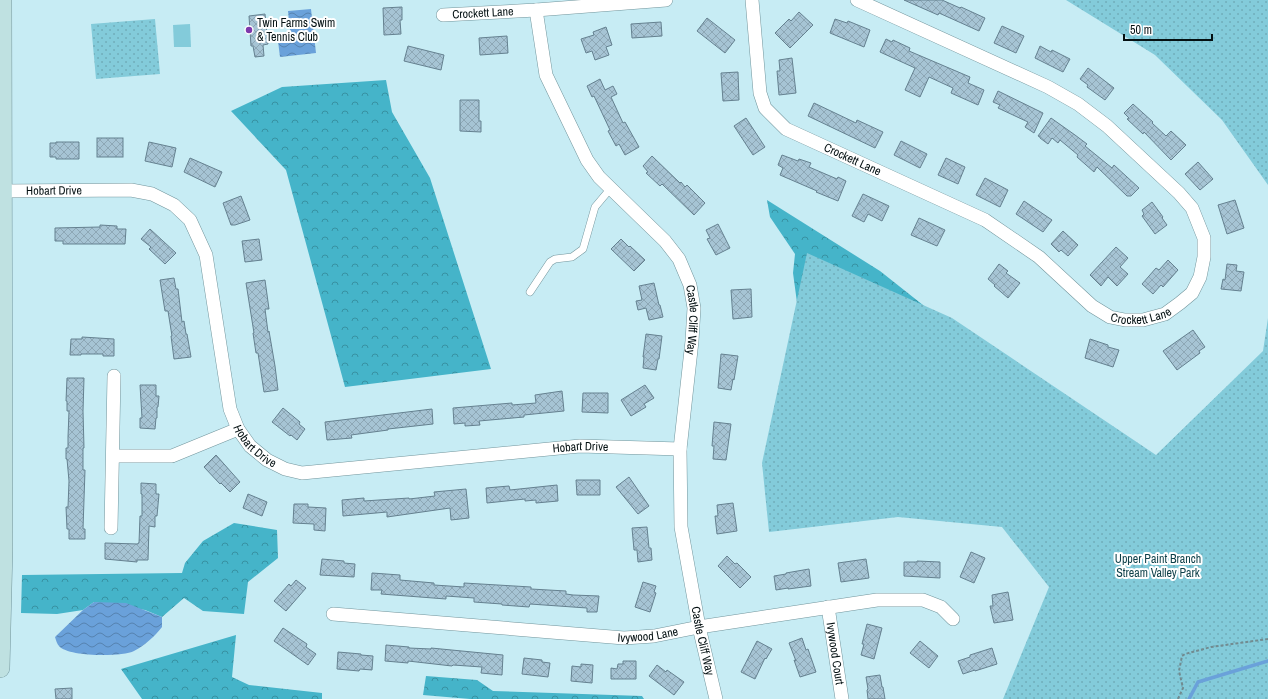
<svg xmlns="http://www.w3.org/2000/svg" width="1268" height="699" font-family="'Archivo Narrow',sans-serif">
<style>
.green{fill:#83cbda}
.forest{fill:url(#forest-crowns)}
.park{fill:url(#park-dots)}
.water{fill:url(#water-waves)}
.lines{fill:none;stroke-linecap:round;stroke-linejoin:round}
.stream{stroke:#6aa1da;stroke-width:3.5}
.building{fill:url(#building-cross-hatch);stroke:#658190}
.service-casing{stroke:#72959c;stroke-width:8}
.minor-casing{stroke:#72959c;stroke-width:14}
.secondary-casing{stroke:#72959c;stroke-width:20}
.path{stroke:#718b90;stroke-width:2;stroke-dasharray:3 2;stroke-linecap:butt}
.service{stroke:#fff;stroke-width:7}
.minor{stroke:#fff;stroke-width:13}
.secondary{stroke:#bfe1e1;stroke-width:19}
.poi-dot{fill:#7d38ac;stroke:#fff;stroke-width:1.5}
.labels{text-anchor:middle;dominant-baseline:central;stroke-width:4;stroke-linejoin:round;paint-order:stroke}
.street-label{font-size:12px;fill:#041012;stroke:#fff}
.poi-label{font-size:12px;fill:#041012;stroke:#fff;text-anchor:start}
.park-label{font-size:12px;fill:#0c3f48;stroke:#fff}
</style>
<defs>
<pattern id="forest-crowns" width="20" height="18" patternUnits="userSpaceOnUse"><rect width="20" height="18" fill="#45b4c9"/><path d="M2 6a3 3 0 1 1 6 0M12 15a3 3 0 1 1 6 0" fill="none" stroke="#3791a2"/></pattern>
<pattern id="park-dots" width="8" height="8" patternUnits="userSpaceOnUse"><rect width="8" height="8" fill="#83cbda"/><path d="M2 2h.1M6 6h.1" fill="none" stroke="#70adba" stroke-width="1.8" stroke-linecap="round"/></pattern>
<pattern id="water-waves" width="16" height="10" patternUnits="userSpaceOnUse"><rect width="16" height="10" fill="#6aa1da"/><path d="M0 5q4-4 8 0t8 0" fill="none" stroke="#5582af"/></pattern>
<pattern id="building-cross-hatch" width="8" height="8" patternUnits="userSpaceOnUse"><rect width="8" height="8" fill="#a6c4d4"/><path d="M0 0l8 8M0 8l8-8" fill="none" stroke="#8da7b5"/></pattern>
</defs>
<rect width="100%" height="100%" fill="#c7ecf4"/>
<!-- green -->
<polygon class="green" points="190,24 191,47 174,47 173,25"/>
<!-- forest -->
<g class="forest">
<polygon points="386,80 392,112 430,178 491,369 345,387 286,170 231,111 282,87"/>
<polygon points="767,200 880,271 952,328 801,332 793,273 795,254 770,217"/>
<polygon points="234,523 277,530 278,558 248,582 244,614 203,611 184,598 162,617 145,610 94,602 83,610 57,614 21,613 22,575 182,573 185,563 203,541"/>
<polygon points="236,635 232,677 249,685 322,693 322,699 142,699 121,669"/>
<polygon points="426,676 477,680 493,691 642,696 644,699 470,699 423,695"/>
</g>
<!-- park -->
<g class="park">
<polygon points="1066,0 1268,0 1268,185 1222,120 1155,55"/>
<polygon points="155,19 160,74 96,79 91,24"/>
<polygon points="807,253 952,318 1156,455 1263,351 1268,318 1268,699 1003,699 1049,587 1002,527 898,517 769,532 762,463"/>
</g>
<!-- water -->
<g class="water">
<polygon points="311,9 316,53 280,57 278,41 291,39 288,11"/>
<path d="M94 602 126 603 162 617V627C154 637 145 645 134 651 122 657 68 657 59 646 57 644 56 640 55 637L83 610Z"/>
</g>
<g class="lines">
<!-- stream -->
<polyline class="stream" points="1189,699 1198,682 1268,661"/>
</g>
<!-- building -->
<g class="building">
<polygon points="904,0 942,0 960,8 961,7 985,18 979,31 939,13 938,15"/>
<polygon points="402,7 402,20 400,20 401,34 384,35 383,8"/>
<polygon points="799,12 813,25 790,48 775,33 789,19 791,21"/>
<polygon points="265,14 268,44 263,45 264,56 255,57 253,46 251,46 249,16"/>
<polygon points="707,18 735,40 725,53 697,31"/>
<polygon points="835,19 847,23 848,21 870,30 864,47 830,33"/>
<polygon points="661,22 662,36 632,38 631,24"/>
<polygon points="1002,26 1024,36 1016,53 994,43"/>
<polygon points="606,27 612,45 606,47 609,55 595,60 592,51 586,53 581,39 594,35 593,32"/>
<polygon points="507,36 508,53 480,55 479,38"/>
<polygon points="886,39 892,42 893,40 910,48 909,51 970,77 968,83 984,90 978,105 951,93 953,88 929,77 920,97 905,90 915,68 880,52"/>
<polygon points="408,46 444,55 441,70 404,61"/>
<polygon points="1040,46 1051,52 1052,50 1070,59 1063,72 1035,58"/>
<polygon points="792,58 796,93 779,95 777,71 780,71 779,60"/>
<polygon points="1088,68 1114,88 1105,100 1087,87 1088,85 1080,79"/>
<polygon points="738,72 739,100 723,101 721,73"/>
<polygon points="600,79 605,90 613,86 617,94 611,97 623,123 625,122 639,147 625,155 619,144 616,146 608,131 610,130 594,96 592,97 587,86"/>
<polygon points="998,91 1043,113 1034,133 1025,127 1028,122 998,108 1000,105 993,102"/>
<polygon points="460,100 479,100 479,121 481,121 481,132 460,131"/>
<polygon points="814,103 856,123 857,120 883,132 875,148 808,116"/>
<polygon points="1133,104 1153,122 1152,123 1166,136 1171,131 1186,145 1171,160 1144,132 1143,134 1127,119 1129,118 1124,113"/>
<polygon points="746,118 765,147 753,155 734,126"/>
<polygon points="1051,118 1075,135 1087,144 1085,146 1112,168 1114,165 1139,188 1131,196 1127,196 1097,167 1094,172 1077,157 1078,155 1060,140 1058,143 1052,138 1048,144 1040,138 1040,137 1038,136"/>
<rect x="97" y="138" width="26" height="19"/>
<polygon points="901,141 927,154 920,168 894,155"/>
<polygon points="56,142 79,142 79,159 56,159 56,157 50,157 50,143 56,143"/>
<polygon points="149,142 176,148 172,167 145,161"/>
<polygon points="782,155 798,161 799,159 811,163 809,167 837,179 838,177 846,181 838,201 816,192 817,191 780,175 783,168 778,165"/>
<polygon points="652,156 680,183 681,182 685,187 687,185 705,203 694,215 662,184 660,186 646,173 648,172 643,166"/>
<polygon points="190,158 222,172 215,187 184,172"/>
<polygon points="946,158 965,167 958,184 938,175"/>
<polygon points="1198,162 1213,179 1200,190 1185,174"/>
<polygon points="985,178 1008,190 1000,207 976,195"/>
<polygon points="863,194 889,206 882,221 868,214 864,222 852,216"/>
<polygon points="241,196 250,220 235,225 231,225 223,203"/>
<polygon points="1235,200 1244,228 1227,234 1218,205"/>
<polygon points="1024,201 1052,220 1043,232 1016,214"/>
<polygon points="1152,202 1163,217 1162,218 1167,225 1155,234 1142,216 1144,214 1142,210"/>
<polygon points="919,218 945,230 937,246 911,235"/>
<polygon points="718,224 730,248 716,255 707,239 710,238 706,230"/>
<polygon points="100,225 117,226 117,229 126,229 125,244 63,244 63,241 55,241 55,228 100,227"/>
<polygon points="150,229 176,253 165,264 149,249 151,247 141,239"/>
<polygon points="1063,231 1078,245 1068,256 1061,250 1059,252 1051,244"/>
<polygon points="259,239 262,260 245,262 242,241"/>
<polygon points="621,239 629,247 630,246 645,260 634,271 611,249"/>
<polygon points="1116,247 1128,258 1120,267 1128,274 1117,286 1108,277 1101,286 1090,275"/>
<polygon points="1168,260 1178,270 1163,287 1161,285 1153,294 1142,284 1156,268 1159,270"/>
<polygon points="999,264 1008,271 1006,273 1020,283 1008,298 994,286 995,285 988,279"/>
<polygon points="1227,264 1237,265 1236,271 1244,272 1241,291 1221,289 1223,279 1225,280"/>
<polygon points="174,278 176,289 178,289 182,322 184,321 186,334 187,334 191,357 174,359 171,336 172,336 168,311 165,311 160,280"/>
<polygon points="265,280 269,309 265,309 268,332 269,331 275,366 278,390 264,392 258,353 256,353 253,333 254,333 246,283"/>
<polygon points="654,283 659,305 660,305 663,317 649,320 646,308 638,310 636,301 642,300 639,286"/>
<polygon points="751,289 752,317 733,319 731,290"/>
<polygon points="1193,330 1205,347 1199,351 1200,353 1177,370 1163,351"/>
<polygon points="646,334 662,336 659,359 658,359 656,370 643,368 644,357 643,357"/>
<polygon points="82,337 114,339 114,356 103,356 103,354 81,354 81,355 70,355 71,339 82,339"/>
<polygon points="1090,339 1108,345 1108,347 1119,350 1113,367 1085,358"/>
<polygon points="721,354 738,356 734,380 733,379 731,390 718,388"/>
<polygon points="67,378 84,378 83,411 84,448 83,448 83,470 85,470 83,529 85,529 85,539 69,539 69,529 67,529 66,507 68,507 69,481 67,459 66,459 66,448 68,448 68,437 69,411 67,411 67,401 66,401"/>
<polygon points="140,385 156,385 156,396 159,396 158,407 157,407 157,418 156,418 155,429 140,428 140,418 142,418"/>
<polygon points="645,385 654,398 644,404 646,407 631,416 621,400"/>
<polygon points="562,391 564,411 524,415 524,417 479,421 480,425 465,426 465,423 454,424 453,408 512,403 512,405 536,403 535,395"/>
<polygon points="583,393 608,393 608,413 582,412"/>
<polygon points="283,408 300,422 299,424 305,429 297,440 291,435 290,436 272,422"/>
<polygon points="432,409 433,424 388,429 388,430 351,435 352,438 327,440 325,422"/>
<polygon points="714,422 731,424 726,460 713,459 714,446 712,446"/>
<polygon points="216,455 240,482 230,492 221,483 220,484 204,467"/>
<polygon points="629,477 649,506 638,514 616,487"/>
<polygon points="576,480 600,480 600,495 577,495"/>
<polygon points="141,483 156,484 156,494 159,494 157,516 155,516 155,527 149,526 148,560 137,560 137,562 105,559 105,543 138,544 138,543 139,543 140,516 142,516 142,494 141,494"/>
<polygon points="557,485 558,501 536,503 536,500 525,501 525,499 487,503 486,488 509,486 510,490"/>
<polygon points="466,489 469,518 451,520 450,508 387,517 387,512 343,516 342,500 364,498 364,501 409,498 409,499 435,496 434,492"/>
<polygon points="248,494 267,502 262,516 243,508"/>
<polygon points="733,503 737,531 717,534 715,516 718,516 717,505"/>
<polygon points="294,504 308,504 308,507 326,508 325,531 314,530 314,524 293,523"/>
<polygon points="647,527 649,548 651,548 652,560 638,562 637,550 634,550 632,528"/>
<polygon points="971,552 985,558 974,583 960,577"/>
<polygon points="727,556 735,564 737,563 751,577 740,588 718,566"/>
<polygon points="322,559 344,561 344,563 355,564 354,577 320,575"/>
<polygon points="866,559 869,578 841,582 838,563"/>
<polygon points="917,561 940,562 940,578 904,576 904,562 917,562"/>
<polygon points="809,569 811,586 788,589 788,588 776,590 774,576 786,574 786,573"/>
<polygon points="372,573 400,575 400,580 434,583 434,585 464,587 464,583 531,587 531,589 566,591 566,594 573,595 599,596 597,612 587,612 587,608 530,604 529,607 502,605 502,604 474,602 474,598 446,596 446,599 381,594 382,590 371,590"/>
<polygon points="296,580 306,588 286,611 274,601 289,584 291,586"/>
<polygon points="643,582 656,586 654,592 656,593 650,612 635,607"/>
<polygon points="1008,592 1013,620 994,623 990,606 993,606 992,595"/>
<polygon points="867,624 882,628 874,659 861,655 864,644 862,644"/>
<polygon points="283,628 307,644 306,647 316,654 308,665 274,641"/>
<polygon points="802,638 806,650 808,649 816,672 800,677 794,660 796,661 789,643"/>
<polygon points="757,641 772,649 766,659 765,658 755,679 741,672"/>
<polygon points="920,641 938,656 929,668 910,653"/>
<polygon points="386,645 409,647 409,648 431,649 431,648 503,655 502,675 481,673 482,667 453,665 452,666 408,661 408,663 385,661"/>
<polygon points="992,648 997,664 975,671 975,670 963,674 958,661 970,657 970,655"/>
<polygon points="338,652 361,654 361,655 373,656 372,670 360,669 359,671 337,669"/>
<polygon points="524,658 542,660 542,662 550,663 548,677 522,674"/>
<polygon points="623,661 636,661 636,679 611,679 611,668 617,669 618,664 623,664"/>
<polygon points="581,664 593,665 592,683 571,681 572,666 581,667"/>
<polygon points="657,665 666,672 667,670 684,682 674,695 649,676"/>
<polygon points="880,675 882,687 883,687 885,699 868,699 867,690 868,689 866,677"/>
<polygon points="72,688 72,699 56,699 55,689"/>
</g>
<g class="lines">
<!-- service casing -->
<g class="service-casing">
<polyline id="service" points="530,292 550,262 555,259 572,257 583,249 595,207 611,188"/>
</g>
<!-- minor casing -->
<g class="minor-casing">
<g id="minor">
<path id="s1" d="M752 0 760 93 765 108 786 129 985 220 1039 257 1092 306 1110 317 1125 320H1143L1165 314 1180 303 1192 293 1200 277 1204 257V238L1192 208 1179 193 1107 126 1078 104 1048 87 857 0"/>
<path id="s2" d="M536 10 546 75 587 160 599 177 665 241 679 259 690 285 694 308 692 341 680 449 681 527 699 627 716 699"/>
<path id="s3" d="M443 15 536 10 666 0"/>
<path id="s4" d="M2 191 131 190 152 194 174 205 190 220 206 255 230 409 238 429 250 446 267 460 285 469 302 473 580 446 680 449"/>
<polyline points="113,456 172,456 238,429"/>
<polyline points="111,528 114,376"/>
<path id="s5" d="M828 607 842 699"/>
<path id="s6" d="M333 614 624 638 654 636 699 627 877 600H923L941 607 953 619"/>
</g>
</g>
<!-- secondary casing -->
<g class="secondary-casing">
<polyline id="secondary" points="0,668 3,548 2,0"/>
</g>
<!-- path -->
<polyline class="path" points="1178,699 1183,688 1179,671 1182,656 1185,654 1211,647 1268,639"/>
<!-- service -->
<use href="#service" class="service"/>
<!-- minor -->
<use href="#minor" class="minor"/>
<!-- secondary -->
<use href="#secondary" class="secondary"/>
</g>
<!-- markers -->
<circle class="poi-dot" cx="249" cy="30" r="4"/>
<g class="labels">
<!-- street labels -->
<g class="street-label">
<text stroke="none"><textPath href="#s3" startOffset="40">Crockett Lane</textPath></text>
<text stroke="none"><textPath href="#s1" startOffset="212">Crockett Lane</textPath></text>
<text stroke="none"><textPath href="#s4" startOffset="52">Hobart Drive</textPath></text>
<text stroke="none"><textPath href="#s1" startOffset="548">Crockett Lane</textPath></text>
<text stroke="none"><textPath href="#s2" startOffset="359">Castle Cliff Way</textPath></text>
<text stroke="none"><textPath href="#s4" startOffset="437">Hobart Drive</textPath></text>
<text stroke="none"><textPath href="#s4" startOffset="773">Hobart Drive</textPath></text>
<text stroke="none"><textPath href="#s6" startOffset="316">Ivywood Lane</textPath></text>
<text stroke="none"><textPath href="#s2" startOffset="683">Castle Cliff Way</textPath></text>
<text stroke="none"><textPath href="#s5" startOffset="47">Ivywood Court</textPath></text>
</g>
<!-- poi labels -->
<g class="poi-label">
<text x="257" y="23">Twin Farms Swim<tspan x="257" dy="14">&amp; Tennis Club</tspan></text>
</g>
<!-- park labels -->
<g class="park-label">
<text x="1158" y="559">Upper Paint Branch<tspan x="1158" dy="14">Stream Valley Park</tspan></text>
</g>
</g>
<!-- scale -->
<path d="M1124 34v6h88v-6" fill="none" stroke="#041012" stroke-width="2"/>
<text x="1130" y="34" font-size="12" fill="#041012" stroke="#ffffff" stroke-width="3" paint-order="stroke">50 m</text>
</svg>
